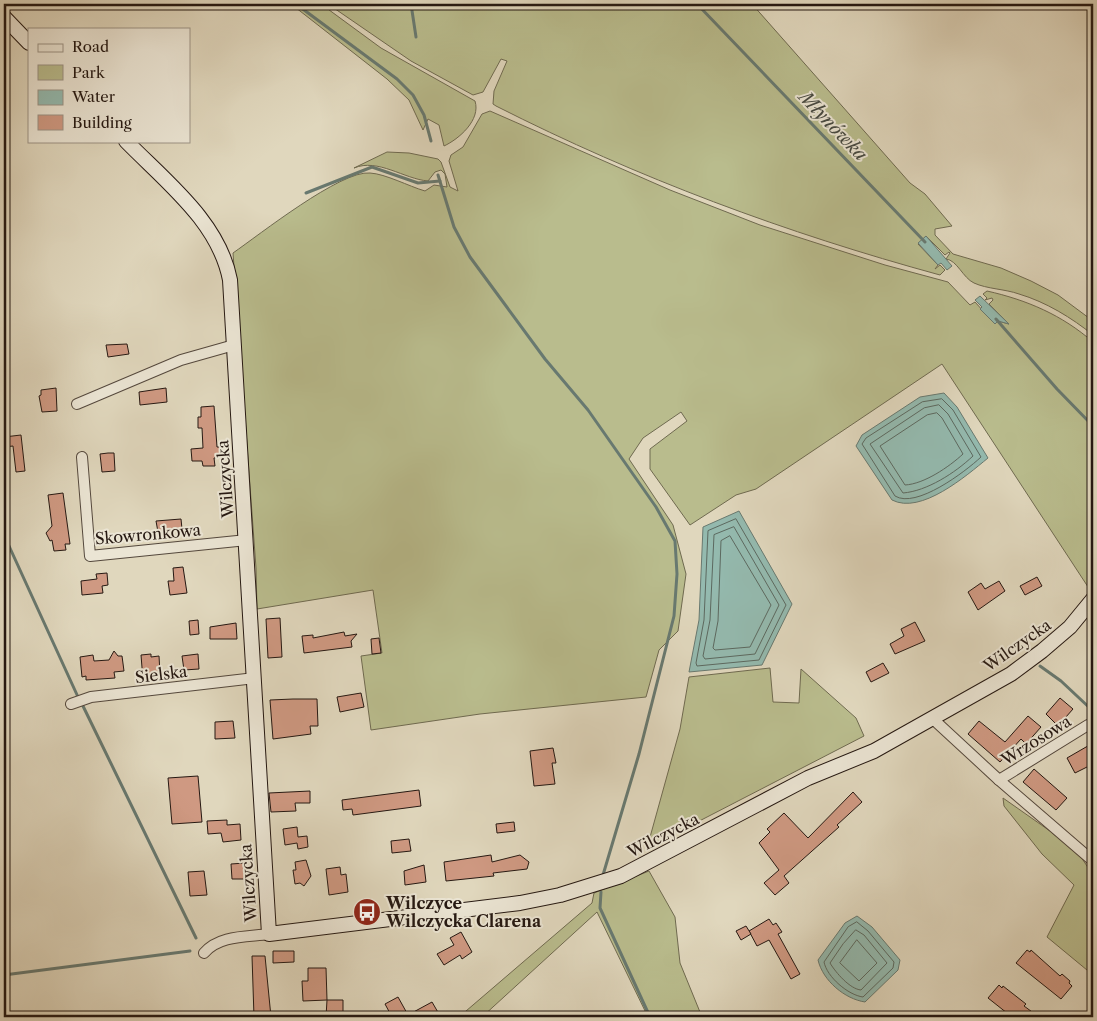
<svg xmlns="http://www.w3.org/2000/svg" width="1097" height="1021" font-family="'Libre Caslon Text',serif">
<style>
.green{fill:#b9bc8d;stroke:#6f6a50}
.water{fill:#94baaf;stroke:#687970}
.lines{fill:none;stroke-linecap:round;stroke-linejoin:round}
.shore{stroke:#5c6960;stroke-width:1}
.stream{stroke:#687970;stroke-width:3}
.building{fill:#cf9982;stroke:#251812}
.street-casing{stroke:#54483d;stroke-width:12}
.secondary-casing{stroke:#251812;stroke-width:16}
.street{stroke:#ebe5d4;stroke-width:10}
.secondary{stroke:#ebe5d4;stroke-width:14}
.labels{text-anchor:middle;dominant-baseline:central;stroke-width:4;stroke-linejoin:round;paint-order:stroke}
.street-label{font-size:16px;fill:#251812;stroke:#ebe5d4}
.poi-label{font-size:16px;font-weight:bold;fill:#251812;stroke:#ebe5d4;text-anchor:start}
.water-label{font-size:18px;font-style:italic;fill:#464941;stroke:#ebe5d4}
</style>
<rect width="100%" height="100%" fill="#e0d7bd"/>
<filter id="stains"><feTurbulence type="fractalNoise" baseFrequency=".004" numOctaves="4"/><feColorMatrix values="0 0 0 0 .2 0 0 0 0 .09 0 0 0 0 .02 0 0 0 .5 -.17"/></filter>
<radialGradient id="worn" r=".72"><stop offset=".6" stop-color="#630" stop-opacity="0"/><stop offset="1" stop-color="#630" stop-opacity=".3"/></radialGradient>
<!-- green -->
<g class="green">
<path d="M291 4H321L381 48 475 101C481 120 459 139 444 146L439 125 428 119 423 130 409 100 387 79Z"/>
<path d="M328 4H752L910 183 925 194 952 226 935 229V235L953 254 1001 268 1031 281 1058 295 1093 321V335C1072 318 1046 302 1019 294 1005 289 987 289 974 283 963 278 957 260 946 259L950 253 949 252 945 255 926 236 918 244 938 265 935 269 940 265 945 270 940 275C786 233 638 178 496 106L493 104 494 91 507 61 501 59 483 92 473 95 411 61Z"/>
<path d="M490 111 670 190 760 225 885 265 948 282 970 305 975 302 995 324 998 321 1009 324 989 304 993 300 992 298 985 300 987 298 983 294 987 291C1027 300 1062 315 1093 342L1092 593 942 364 756 489 736 495 690 525 650 469V449L687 421 681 412 643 438 629 459 673 525 686 574 678 631 659 650 646 697 480 714 371 730 361 656 382 653 373 590 257 609 256 568 233 253C259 235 341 170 370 173 386 174 408 186 425 191L434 185 447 187 445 174 441 170 435 172 428 181C404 179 378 158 354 168L387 152 409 153 438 159 441 162 450 187 458 191 449 161 451 155 463 147 482 114Z"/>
<polygon points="770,668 773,702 799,703 801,669 856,718 864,736 647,848 680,729 689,677"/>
<polygon points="1003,798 1050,831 1081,857 1093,875 1093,975 1047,937 1074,885 1042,854 1004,806"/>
<polygon points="649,871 675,917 680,963 702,1017 648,1017 597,912 482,1017 459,1017 592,903 594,893"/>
</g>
<!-- water -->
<g class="water">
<polygon points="926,236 952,266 947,270 941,263 938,265 918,243"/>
<polygon points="980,296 1009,324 998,321 995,324 980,309 982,307 975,300"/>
<path d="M944 393 957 407 988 458C966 476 921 515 892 500L856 446 862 435 920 397Z"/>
<polygon points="739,511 792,604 762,665 689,672 699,620 703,527"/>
<path d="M857 916 872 927 900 960 898 970 865 1002C845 999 823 981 818 960L845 923Z"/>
</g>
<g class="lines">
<!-- shore -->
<g class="shore">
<path d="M942 399 953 410 981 457C965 472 916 509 895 496L862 444 866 438 922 402Z"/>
<path d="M939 405 948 414 973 456C955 473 927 491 903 493L870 444 924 408Z"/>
<path d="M937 413 942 418 963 454C949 467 924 484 905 485L880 446 927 415Z"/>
<polygon points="736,519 786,605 759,660 697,666 696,663 704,620 708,531"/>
<polygon points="734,527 779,605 755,654 705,659 703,656 710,620 714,535"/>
<polygon points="730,536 771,605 750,647 715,650 713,648 718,621 721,541"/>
<path d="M857 922 868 931 894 962 893 968 863 997C848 995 827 977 824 962L848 927Z"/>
<path d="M856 930 864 935 887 963 861 990C850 989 836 973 830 963L843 944Z"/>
<polygon points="857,940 877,963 859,981 840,963"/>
</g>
<!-- stream -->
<g class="stream">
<polyline points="296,4 397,79 413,95 424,115 431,141"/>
<polyline points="411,4 416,37"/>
<polyline points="697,4 925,242"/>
<polyline points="438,175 454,227 470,257 545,359 588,410 656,507 675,541 677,574 674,616 639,754 603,875"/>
<polyline points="306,193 372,167 418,183 440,181"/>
<polyline points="996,319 1057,389 1093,426"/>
<polyline points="4,535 78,697"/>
<polyline points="1040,666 1061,681 1093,711"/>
<polyline points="82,704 196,938"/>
<polyline points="601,892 600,908 650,1017"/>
<polyline points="4,975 190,951"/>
</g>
</g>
<!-- building -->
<g class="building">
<polygon points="127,344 129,354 108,357 106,345"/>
<polygon points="56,388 57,411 42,412 39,396 41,395 41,390"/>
<polygon points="166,388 167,402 140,405 139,392"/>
<polygon points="214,406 217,447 221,447 221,457 214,458 215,466 203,466 202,461 192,461 191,449 203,448 202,428 198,428 198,417 201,417 201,407"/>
<polygon points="21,435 25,471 16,472 13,446 4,447 4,437"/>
<polygon points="108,453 114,453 115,471 102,472 100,454"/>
<polygon points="63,493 70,544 65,544 66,550 54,551 52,540 50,541 46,533 52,526 48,495"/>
<polygon points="181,519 182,529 158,532 156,521"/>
<polygon points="183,567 187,593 170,595 168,581 174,581 173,568"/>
<polygon points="107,573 108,585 102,586 103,593 82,595 81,581 97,579 96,574"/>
<polygon points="1037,577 1042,586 1025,595 1020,586"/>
<polygon points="999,581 1005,591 978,610 968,592 981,583 985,589"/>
<polygon points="280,618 282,657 268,658 266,619"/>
<polygon points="198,620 199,634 190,635 189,621"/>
<polygon points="915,622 925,641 895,654 890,644 904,636 901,629"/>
<polygon points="236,623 237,639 210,639 210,627"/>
<polygon points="344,632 345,636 357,634 351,641 352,647 304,653 302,636 313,635 313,638"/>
<polygon points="379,638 381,653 372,654 371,639"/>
<polygon points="114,651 118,656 122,656 124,671 114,672 115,678 86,680 86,676 82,677 80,657 93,655 94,661 109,660"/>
<polygon points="151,654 151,657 159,656 160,673 152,674 153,679 143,680 141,655"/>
<polygon points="198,654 199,669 184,670 182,656"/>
<polygon points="883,663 889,673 871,682 866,672"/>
<polygon points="361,693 364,707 340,712 337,697"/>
<polygon points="1060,698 1073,709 1058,726 1046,714"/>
<polygon points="293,699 317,699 318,726 310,726 311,734 273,739 270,700"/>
<polygon points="1028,716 1041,727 1026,744 1021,739 1000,762 968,734 979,721 1005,742"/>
<polygon points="233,721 235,738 215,739 215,722"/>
<polygon points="1093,743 1093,764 1075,773 1067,758"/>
<polygon points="553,748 556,763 552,763 555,784 534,786 530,751"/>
<polygon points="1034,769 1067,798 1056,810 1023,782"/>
<polygon points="198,776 202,822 172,824 168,778"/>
<polygon points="419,790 421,806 353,815 352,809 343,810 342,800"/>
<polygon points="310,791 310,803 295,803 296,811 271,812 269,793"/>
<polygon points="853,792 862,802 837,825 839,827 784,876 789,883 775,895 764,883 779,870 759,843 770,832 767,829 784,813 808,838"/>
<polygon points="227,820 227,825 240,824 241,840 223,842 221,833 208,834 207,821"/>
<polygon points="514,822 515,831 497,833 496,824"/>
<polygon points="297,827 298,837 307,836 308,847 298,849 297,843 285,845 283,829"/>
<polygon points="409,839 411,851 392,853 391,841"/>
<polygon points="491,855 492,862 520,855 529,862 527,869 493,873 494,876 446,881 444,862"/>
<polygon points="306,860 311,876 304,886 300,883 295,884 293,870 296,870 295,862"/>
<polygon points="245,863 246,879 232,879 231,864"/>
<polygon points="424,865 426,882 405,885 404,871"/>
<polygon points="340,867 341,875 346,874 348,892 329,895 326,869"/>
<polygon points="204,871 207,895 190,896 188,872"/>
<polygon points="769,919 773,925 776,923 782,932 778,934 800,974 791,979 769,940 757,946 749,931"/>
<polygon points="746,926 751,934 741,940 736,931"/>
<polygon points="461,932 472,952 462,959 460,955 444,965 437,954 454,945 450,938"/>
<polygon points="1027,950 1030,952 1031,950 1060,976 1062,974 1070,981 1069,983 1072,986 1061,999 1016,963"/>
<polygon points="273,951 294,951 294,962 273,963"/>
<polygon points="252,956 265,956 271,1017 254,1017"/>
<polygon points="308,968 326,968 327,1000 303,1001 302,981 308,981"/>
<polygon points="999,985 1002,988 1003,986 1026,1004 1024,1006 1039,1017 1012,1017 988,998"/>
<polygon points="398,997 408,1015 432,1002 439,1014 433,1017 392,1017 385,1004"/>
<polygon points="327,1000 343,1000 343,1017 326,1017"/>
</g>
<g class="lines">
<!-- street casing -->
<g class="street-casing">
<g id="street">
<polyline points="77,404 181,360 234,345"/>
<polyline points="82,457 90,556 247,540"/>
<polyline points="71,704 91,697 255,678"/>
<polyline points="933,719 999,780 1093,861"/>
<polyline points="999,780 1088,725"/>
<path d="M204 953C219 935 247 937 269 934"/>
</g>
</g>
<!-- secondary casing -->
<g class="secondary-casing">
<g id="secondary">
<polyline points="4,17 29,43"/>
<path d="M126 141C166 182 219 222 230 280L269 934 520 903 560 895 621 876 808 778 874 751 1011 674 1042 651 1070 627 1093 599"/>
</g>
</g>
<!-- street -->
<use href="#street" class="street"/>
<!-- secondary -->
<use href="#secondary" class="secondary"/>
</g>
<!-- icons -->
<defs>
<g id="bus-disc" transform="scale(1.4375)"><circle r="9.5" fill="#8f2418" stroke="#ebe5d4"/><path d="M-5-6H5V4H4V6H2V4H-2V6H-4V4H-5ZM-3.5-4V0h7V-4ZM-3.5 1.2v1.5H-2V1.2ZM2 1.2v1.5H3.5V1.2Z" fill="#fff"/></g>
</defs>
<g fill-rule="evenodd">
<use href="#bus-disc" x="367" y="912"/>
</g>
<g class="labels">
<!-- street labels -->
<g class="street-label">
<text transform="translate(225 479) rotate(-94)">Wilczycka</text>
<text transform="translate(148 534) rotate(-5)">Skowronkowa</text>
<text transform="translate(1017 645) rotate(-35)">Wilczycka</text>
<text transform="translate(161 674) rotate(-7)">Sielska</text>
<text transform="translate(1036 740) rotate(-32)">Wrzosowa</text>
<text transform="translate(663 835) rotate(-27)">Wilczycka</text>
<text transform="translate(248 883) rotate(-94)">Wilczycka</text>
</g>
<!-- poi labels -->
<g class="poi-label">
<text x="386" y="903">Wilczyce<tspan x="386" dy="18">Wilczycka Clarena</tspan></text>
</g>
<!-- water labels -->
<g class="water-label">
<text transform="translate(833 126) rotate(46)">Młynówka</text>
</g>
</g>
<!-- margin -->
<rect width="1097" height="1021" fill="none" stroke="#e0d7bd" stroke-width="20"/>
<rect x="5" y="5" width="1087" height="1011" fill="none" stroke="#251812" stroke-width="2.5"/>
<rect x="10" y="10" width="1077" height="1001" fill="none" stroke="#251812"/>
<!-- legend -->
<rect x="28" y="28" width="162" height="115" fill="#ebe5d4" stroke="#9c9386"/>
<rect x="38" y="44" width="25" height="8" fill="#ebe5d4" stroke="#9c9386"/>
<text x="72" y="52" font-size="15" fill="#251812">Road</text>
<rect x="38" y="65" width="25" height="15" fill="#b9bc8d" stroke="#9c9386"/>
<text x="72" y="78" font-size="15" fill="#251812">Park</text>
<rect x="38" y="90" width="25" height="15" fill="#94baaf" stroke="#9c9386"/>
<text x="72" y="102" font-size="15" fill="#251812">Water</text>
<rect x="38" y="115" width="25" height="15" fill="#cf9982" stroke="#9c9386"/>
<text x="72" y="128" font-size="15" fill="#251812">Building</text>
<rect width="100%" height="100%" filter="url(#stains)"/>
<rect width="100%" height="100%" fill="url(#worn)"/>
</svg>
